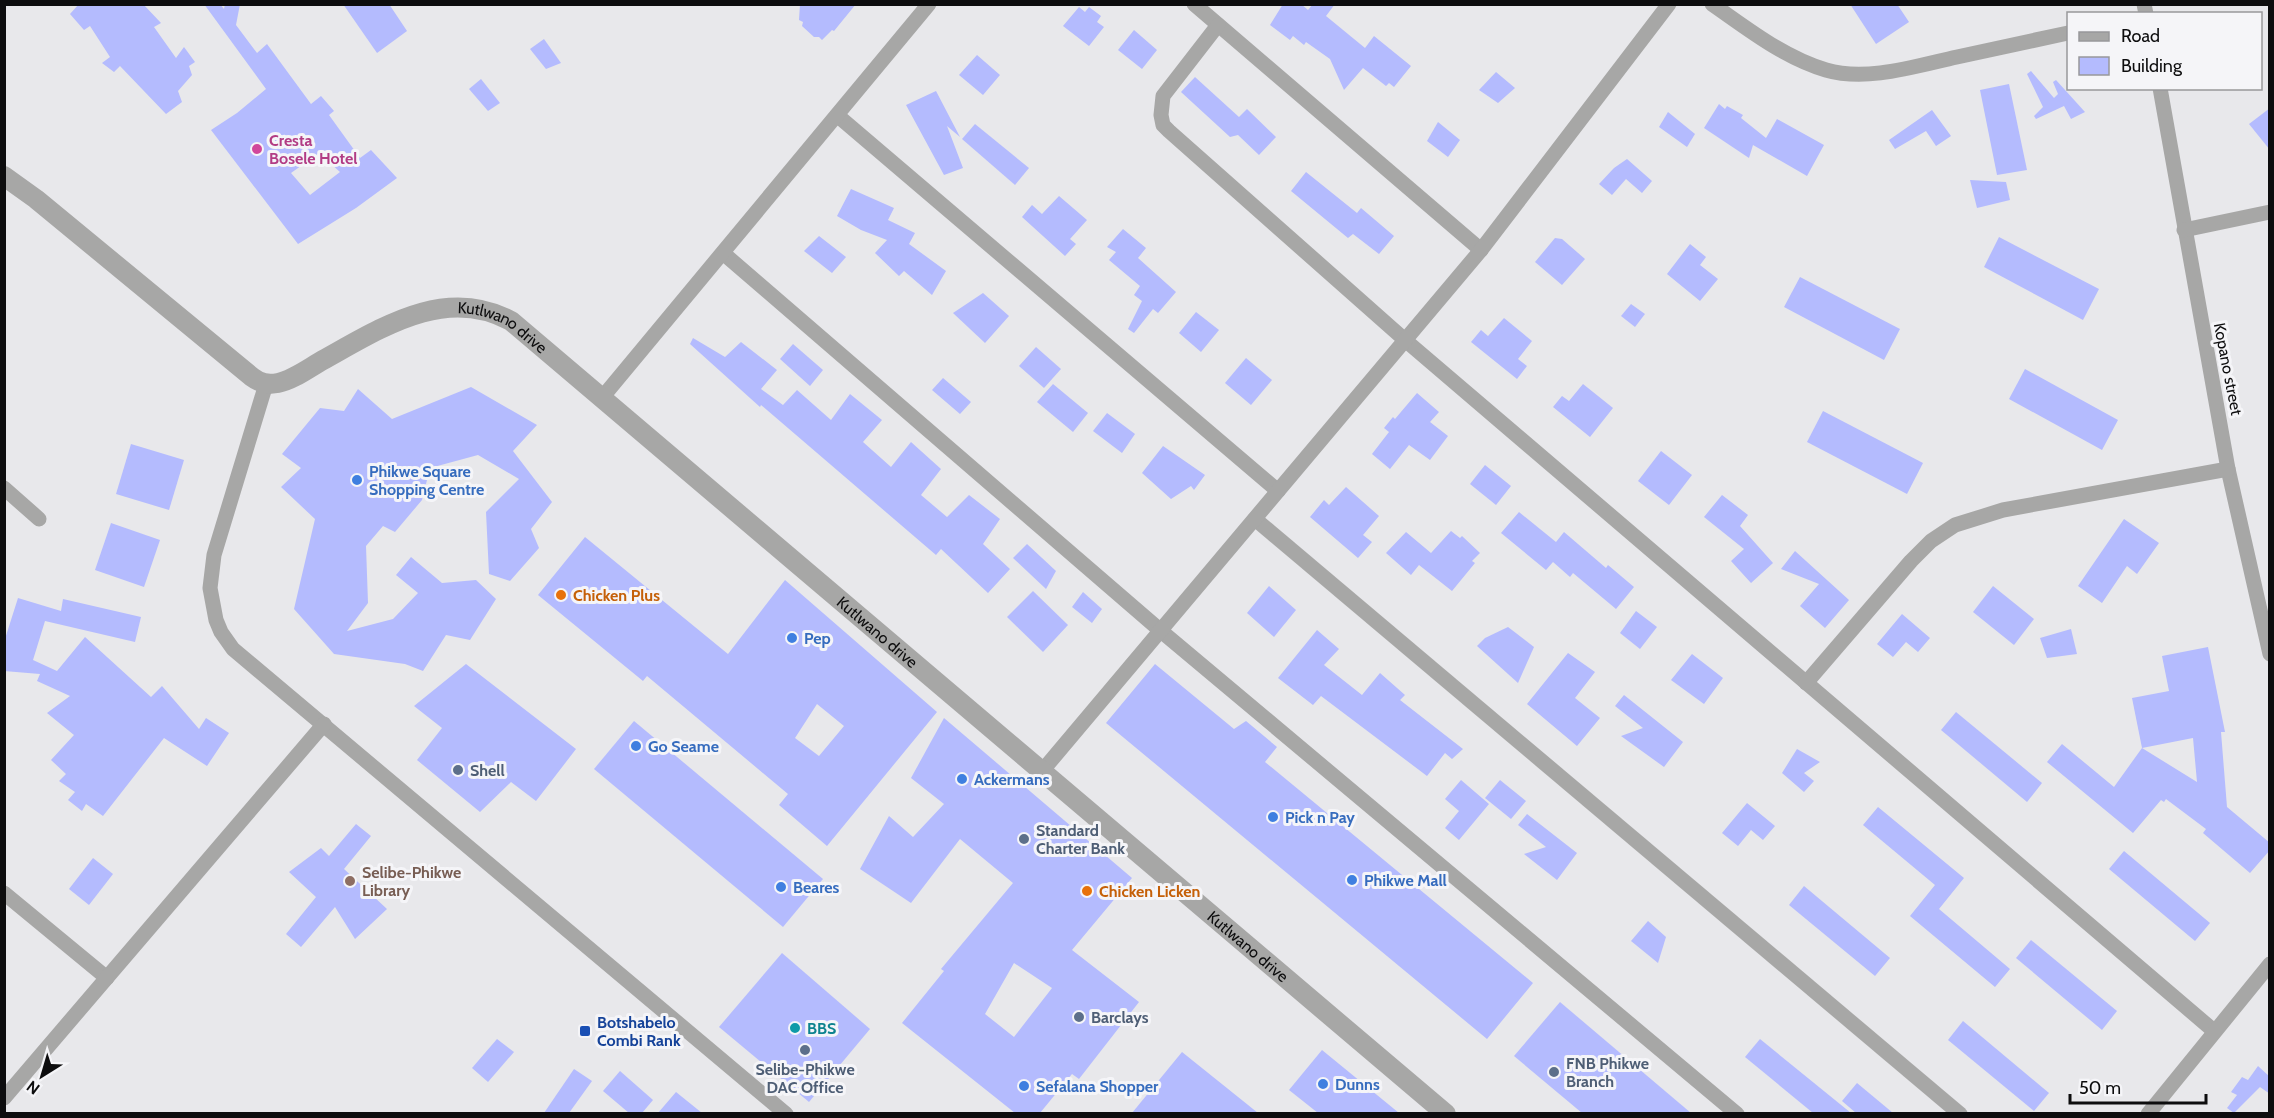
<svg xmlns="http://www.w3.org/2000/svg" width="2274" height="1118" font-family="Cabin,sans-serif">
<style>
.building{fill:#b4bbfe;fill-rule:evenodd}
.lines{fill:none;stroke-linecap:round;stroke-linejoin:round}
.minor{stroke:#a7a7a6;stroke-width:15}
.tertiary{stroke:#a7a7a6;stroke-width:20}
.hotel-dot{fill:#d1479c;stroke:#f5f5f8;stroke-width:2}
.shop-dot{fill:#3f7fe0;stroke:#f5f5f8;stroke-width:2}
.food-dot{fill:#e8710a;stroke:#f5f5f8;stroke-width:2}
.service-dot{fill:#5c6f8a;stroke:#f5f5f8;stroke-width:2}
.education-dot{fill:#8d6e63;stroke:#f5f5f8;stroke-width:2}
.culture-dot{fill:#0f9aa8;stroke:#f5f5f8;stroke-width:2}
.transit-dot{fill:#1a4fb4;stroke:#f5f5f8;stroke-width:2}
.labels{text-anchor:middle;dominant-baseline:central;stroke-width:6;stroke-linejoin:round;paint-order:stroke}
.hotel-label{font-size:16px;font-weight:bold;fill:#b23c85;stroke:#f5f5f8;text-anchor:start}
.street-label{font-size:16px;fill:#0d0d0e;stroke:#f5f5f8}
.shop-label{font-size:16px;font-weight:bold;fill:#366cbe;stroke:#f5f5f8;text-anchor:start}
.food-label{font-size:16px;font-weight:bold;fill:#c56008;stroke:#f5f5f8;text-anchor:start}
.service-label{font-size:16px;font-weight:bold;fill:#4e5e75;stroke:#f5f5f8;text-anchor:start}
.education-label{font-size:16px;font-weight:bold;fill:#785e54;stroke:#f5f5f8;text-anchor:start}
.transit-label{font-size:16px;font-weight:bold;fill:#164399;stroke:#f5f5f8;text-anchor:start}
.culture-label{font-size:16px;font-weight:bold;fill:#0d838f;stroke:#f5f5f8;text-anchor:start}
</style>
<rect width="100%" height="100%" fill="#e8e8eb"/>
<!-- building -->
<g class="building">
<polygon points="79,4 143,4 161,23 154,27 176,58 184,47 195,62 189,66 192,75 178,91 182,102 166,114 120,66 114,72 102,63 110,57 90,26 84,30 70,14"/>
<path d="M204 4H220L224 9 225 4H240L236 25 257 53 267 44 311 104 321 96 334 111 329 115 360 158 371 150 397 178 356 208 298 244 211 130 237 113 266 89ZM319 153 340 172 310 195 291 173Z"/>
<polygon points="343,4 389,4 407,31 377,53"/>
<polygon points="800,4 856,4 834,31 832,30 822,40 819,37 814,37 802,26 803,22 799,20"/>
<polygon points="1283,4 1301,4 1308,10 1313,4 1335,4 1326,16 1365,48 1374,36 1411,66 1394,87 1389,83 1386,86 1363,68 1344,90 1330,59 1306,42 1304,45 1293,36 1290,40 1270,25"/>
<polygon points="1850,4 1897,4 1909,22 1876,44"/>
<polygon points="1079,7 1085,12 1089,7 1101,16 1097,22 1104,27 1089,46 1063,26"/>
<polygon points="1134,30 1157,50 1142,69 1118,50"/>
<polygon points="544,39 561,63 546,69 530,49"/>
<polygon points="977,55 1000,75 983,95 959,75"/>
<polygon points="2031,71 2054,98 2058,94 2053,82 2056,80 2085,112 2071,119 2064,106 2036,119 2034,116 2043,107 2027,74"/>
<polygon points="1496,72 1515,88 1498,103 1479,90"/>
<polygon points="1195,77 1239,117 1247,109 1276,137 1259,155 1238,135 1230,137 1181,92"/>
<polygon points="481,79 500,103 488,111 469,89"/>
<polygon points="2009,84 2027,170 1997,175 1980,90"/>
<polygon points="936,91 960,137 947,126 963,168 944,175 906,105"/>
<polygon points="1719,104 1725,109 1727,106 1743,115 1741,118 1766,138 1777,119 1824,145 1807,176 1753,145 1749,158 1704,128"/>
<polygon points="2270,108 2270,150 2249,124"/>
<polygon points="1932,110 1951,136 1936,146 1926,131 1895,149 1889,140"/>
<polygon points="1668,112 1695,134 1687,147 1659,127"/>
<polygon points="1438,122 1460,140 1448,157 1427,141"/>
<polygon points="975,124 1029,168 1015,185 962,139"/>
<polygon points="1627,159 1652,181 1642,193 1626,179 1612,195 1599,184 1614,168"/>
<polygon points="1306,172 1357,213 1361,208 1394,236 1379,254 1353,234 1348,238 1291,191"/>
<polygon points="1970,180 2006,182 2010,200 1977,208"/>
<polygon points="851,189 894,208 888,220 915,233 909,244 946,271 932,295 904,271 899,276 875,253 887,240 861,230 837,216"/>
<polygon points="1059,196 1087,220 1070,239 1076,244 1065,256 1022,217 1032,205 1042,214"/>
<polygon points="1123,229 1146,248 1138,258 1176,292 1158,313 1153,309 1134,333 1128,329 1142,301 1134,295 1140,286 1109,260 1116,252 1107,247"/>
<polygon points="819,236 846,257 832,273 804,251"/>
<polygon points="1999,237 2099,289 2083,320 1984,267"/>
<polygon points="1555,238 1562,239 1585,259 1562,285 1535,262"/>
<polygon points="1690,244 1706,257 1700,265 1718,279 1700,301 1667,274"/>
<polygon points="1800,277 1900,329 1884,360 1784,307"/>
<polygon points="983,293 1009,316 985,343 953,313"/>
<polygon points="1631,304 1645,314 1635,327 1621,316"/>
<polygon points="1196,312 1219,330 1201,352 1179,333"/>
<polygon points="1504,318 1532,341 1518,359 1527,366 1517,379 1471,342 1481,330 1488,336"/>
<polygon points="693,338 725,357 741,342 777,370 761,389 783,405 797,390 831,420 850,394 882,420 863,442 891,467 911,442 941,469 921,495 947,517 969,495 1000,519 983,544 1010,569 988,593 941,549 936,555 761,405 760,407 690,344"/>
<polygon points="793,344 823,370 810,386 780,359"/>
<polygon points="1036,347 1061,369 1044,388 1019,366"/>
<polygon points="1246,358 1272,380 1251,405 1225,383"/>
<polygon points="2025,369 2118,420 2102,450 2009,399"/>
<polygon points="943,378 971,402 960,414 932,390"/>
<polygon points="1053,384 1088,413 1073,432 1037,402"/>
<polygon points="1583,384 1613,408 1590,437 1553,407 1562,396 1569,401"/>
<polygon points="471,387 537,425 513,451 552,502 531,529 539,548 510,581 489,574 486,512 519,479 478,455 430,468 422,500 395,532 383,526 366,546 368,603 347,631 393,619 418,593 396,575 411,557 442,583 476,580 496,599 470,640 446,635 423,671 405,664 334,654 294,609 315,519 281,487 301,468 282,454 320,408 344,411 358,389 392,419"/>
<polygon points="1417,393 1439,412 1430,422 1448,436 1430,460 1409,445 1390,469 1372,454 1389,432 1384,428 1393,417 1395,419"/>
<polygon points="1823,411 1923,463 1907,494 1807,442"/>
<polygon points="1107,413 1135,434 1122,453 1093,431"/>
<polygon points="131,444 184,460 169,510 116,494"/>
<polygon points="1163,446 1205,475 1194,490 1191,486 1171,499 1142,473"/>
<polygon points="1661,451 1692,475 1669,505 1638,481"/>
<polygon points="1485,465 1511,486 1496,505 1470,484"/>
<polygon points="1346,487 1379,516 1363,535 1372,542 1358,558 1310,517 1324,500 1329,505"/>
<polygon points="1722,495 1748,515 1740,526 1773,563 1751,583 1731,561 1744,549 1704,517"/>
<polygon points="1519,512 1556,542 1564,532 1606,568 1608,565 1634,587 1616,609 1573,573 1570,577 1553,562 1546,570 1501,533"/>
<polygon points="2124,519 2159,543 2137,574 2127,566 2102,603 2078,586"/>
<polygon points="111,523 160,540 144,587 95,570"/>
<polygon points="1451,531 1460,538 1462,536 1480,553 1472,561 1475,563 1452,591 1419,565 1411,575 1386,553 1406,532 1431,553"/>
<path d="M585 537 728 654 785 580 937 712 827 846 779 805 788 794 647 676 643 681 538 595ZM817 704 844 726 819 756 795 738Z"/>
<polygon points="1027,544 1056,571 1046,589 1013,558"/>
<polygon points="1795,551 1849,600 1825,628 1800,606 1819,584 1781,569"/>
<polygon points="1269,586 1296,610 1274,637 1247,613"/>
<polygon points="1993,586 2034,619 2014,645 1973,612"/>
<polygon points="1033,591 1068,625 1043,652 1007,617"/>
<polygon points="1083,592 1102,609 1092,623 1072,607"/>
<polygon points="18,598 61,611 63,599 141,617 135,642 45,621 33,660 57,671 85,637 151,697 162,686 199,729 206,718 229,733 207,766 164,738 103,816 86,804 82,811 68,800 75,792 59,781 66,774 51,760 74,735 47,713 70,696 37,681 40,674 4,671 4,642"/>
<polygon points="1636,611 1657,627 1640,649 1620,633"/>
<polygon points="1902,614 1930,638 1918,652 1906,642 1893,657 1877,644"/>
<polygon points="1508,627 1534,647 1518,683 1477,646 1485,638"/>
<polygon points="2071,629 2077,654 2047,658 2040,638"/>
<polygon points="1317,630 1339,649 1324,665 1362,695 1380,673 1405,695 1400,700 1463,749 1452,759 1445,753 1427,776 1321,696 1313,705 1278,678"/>
<path d="M2208 647 2225 732H2221L2227 807 2270 843V850L2250 873 2203 833 2206 829 2166 799 2164 802 2161 800 2133 833 2047 762 2062 744 2114 787 2142 748 2132 698 2169 691 2162 656ZM2193 738 2197 782 2142 748Z"/>
<polygon points="1568,653 1595,672 1575,698 1600,718 1577,746 1527,704"/>
<polygon points="1692,654 1723,678 1704,704 1671,680"/>
<polygon points="466,664 576,749 536,801 511,782 480,812 417,760 442,728 414,706"/>
<polygon points="1155,664 1234,729 1246,721 1277,747 1265,762 1533,983 1487,1039 1106,723"/>
<polygon points="1624,695 1683,742 1664,767 1621,736 1643,728 1615,706"/>
<polygon points="1956,712 2042,783 2027,802 1941,730"/>
<path d="M944 718 1132 878 1072 950 1139 1002 1079 1079 1072 1074 1040 1113H1015L902 1023 944 971 941 969 1013 883 960 839 911 903 860 869 889 816 913 837 944 804 911 778ZM1014 963 1052 988 1014 1037 985 1014Z"/>
<polygon points="634,721 823,879 783,927 594,769"/>
<polygon points="1797,749 1820,762 1804,773 1814,781 1804,792 1782,773"/>
<polygon points="1461,780 1489,804 1459,840 1445,828 1459,811 1445,799"/>
<polygon points="1500,780 1526,801 1511,819 1485,798"/>
<polygon points="1747,803 1775,826 1763,840 1751,830 1738,846 1722,833"/>
<polygon points="1878,807 1964,878 1939,909 2010,969 1995,987 1910,916 1935,885 1863,825"/>
<polygon points="1527,814 1577,853 1557,880 1524,854 1546,847 1518,825"/>
<polygon points="356,824 371,836 344,869 387,909 355,939 335,907 301,947 286,934 316,897 289,872 321,848 329,856"/>
<polygon points="2124,851 2210,923 2195,941 2109,869"/>
<polygon points="93,858 113,874 89,905 69,889"/>
<polygon points="1804,886 1890,958 1875,976 1789,905"/>
<polygon points="1648,921 1666,937 1658,963 1631,941"/>
<polygon points="2031,940 2117,1011 2102,1030 2016,958"/>
<polygon points="782,953 870,1029 809,1102 719,1027"/>
<polygon points="1560,1002 1691,1113 1582,1113 1514,1056"/>
<polygon points="1963,1021 2049,1093 2034,1111 1948,1040"/>
<polygon points="497,1039 514,1052 488,1082 472,1068"/>
<polygon points="1760,1039 1851,1113 1813,1113 1745,1057"/>
<polygon points="1322,1050 1399,1113 1318,1113 1289,1090"/>
<polygon points="1182,1052 1258,1113 1132,1113"/>
<polygon points="2258,1066 2270,1077 2270,1094 2260,1087 2234,1113 2227,1108 2237,1095 2231,1092 2242,1077 2248,1080"/>
<polygon points="574,1069 592,1081 569,1113 544,1113"/>
<polygon points="620,1071 653,1100 642,1113 629,1113 603,1091"/>
<polygon points="1857,1083 1893,1113 1856,1113 1842,1101"/>
<polygon points="676,1092 702,1113 658,1113"/>
</g>
<g class="lines">
<!-- minor -->
<g class="minor">
<polyline points="1194,4 1481,250"/>
<path d="M1712 4C1748 29 1783 57 1826 70 1867 82 1916 66 1957 57 1994 49 2031 41 2068 33"/>
<polyline points="2144,4 2146,14"/>
<polyline points="1218,25 1163,96 1161,115 1163,125 1169,131 1405,340 2214,1031"/>
<polyline points="2160,88 2228,469 2270,654"/>
<polyline points="838,116 1278,491"/>
<polyline points="2184,230 2270,212"/>
<polyline points="723,253 1161,631 1737,1114"/>
<polyline points="266,384 214,555 210,588 216,620 221,632 233,649 786,1114"/>
<polyline points="601,399 929,4"/>
<polyline points="4,488 39,519"/>
<polyline points="1255,519 1960,1114"/>
<polyline points="1806,683 1911,561 1931,541 1955,525 2003,510 2228,469"/>
<polyline points="1043,770 1481,250 1669,4"/>
<polyline points="4,893 107,978"/>
<polyline points="4,1098 324,724"/>
<polyline points="2148,1114 2270,964"/>
</g>
<!-- tertiary -->
<path class="tertiary" id="s1" d="M4 176 36 199 252 377C260 383 267 385 278 383 293 380 309 368 323 360 381 328 445 285 511 321L1446 1114"/>
</g>
<!-- markers -->
<circle class="hotel-dot" cx="257" cy="149" r="6"/>
<g class="shop-dot">
<circle cx="357" cy="480" r="6"/>
<circle cx="792" cy="638" r="6"/>
<circle cx="636" cy="746" r="6"/>
<circle cx="962" cy="779" r="6"/>
<circle cx="1273" cy="817" r="6"/>
<circle cx="1352" cy="880" r="6"/>
<circle cx="781" cy="887" r="6"/>
<circle cx="1323" cy="1084" r="6"/>
<circle cx="1024" cy="1086" r="6"/>
</g>
<g class="food-dot">
<circle cx="561" cy="595" r="6"/>
<circle cx="1087" cy="891" r="6"/>
</g>
<g class="service-dot">
<circle cx="458" cy="770" r="6"/>
<circle cx="1024" cy="839" r="6"/>
<circle cx="1079" cy="1017" r="6"/>
<circle cx="805" cy="1050" r="6"/>
<circle cx="1554" cy="1072" r="6"/>
</g>
<circle class="education-dot" cx="350" cy="881" r="6"/>
<circle class="culture-dot" cx="795" cy="1028" r="6"/>
<rect class="transit-dot" x="579" y="1025" width="12" height="12" rx="3"/>
<g class="labels">
<!-- hotel labels -->
<g class="hotel-label">
<text x="269" y="140">Cresta<tspan x="269" dy="18">Bosele Hotel</tspan></text>
</g>
<!-- street labels -->
<g class="street-label">
<text stroke="none"><textPath href="#s1" startOffset="594">Kutlwano drive</textPath></text>
<text transform="translate(2228 369) rotate(79)">Kopano street</text>
<text stroke="none"><textPath href="#s1" startOffset="1080">Kutlwano drive</textPath></text>
<text stroke="none"><textPath href="#s1" startOffset="1566">Kutlwano drive</textPath></text>
</g>
<!-- shop labels -->
<g class="shop-label">
<text x="369" y="471">Phikwe Square<tspan x="369" dy="18">Shopping Centre</tspan></text>
<text x="804" y="638">Pep</text>
<text x="648" y="746">Go Seame</text>
<text x="974" y="779">Ackermans</text>
<text x="1285" y="817">Pick n Pay</text>
<text x="1364" y="880">Phikwe Mall</text>
<text x="793" y="887">Beares</text>
<text x="1335" y="1084">Dunns</text>
<text x="1036" y="1086">Sefalana Shopper</text>
</g>
<!-- food labels -->
<g class="food-label">
<text x="573" y="595">Chicken Plus</text>
<text x="1099" y="891">Chicken Licken</text>
</g>
<!-- service labels -->
<g class="service-label">
<text x="470" y="770">Shell</text>
<text x="1036" y="830">Standard<tspan x="1036" dy="18">Charter Bank</tspan></text>
<text x="1091" y="1017">Barclays</text>
<text x="1566" y="1063">FNB Phikwe<tspan x="1566" dy="18">Branch</tspan></text>
<text x="805" y="1069" text-anchor="middle">Selibe-Phikwe<tspan x="805" dy="18">DAC Office</tspan></text>
</g>
<!-- education labels -->
<g class="education-label">
<text x="362" y="872">Selibe-Phikwe<tspan x="362" dy="18">Library</tspan></text>
</g>
<!-- transit labels -->
<g class="transit-label">
<text x="597" y="1022">Botshabelo<tspan x="597" dy="18">Combi Rank</tspan></text>
</g>
<!-- culture labels -->
<g class="culture-label">
<text x="807" y="1028">BBS</text>
</g>
</g>
<!-- border -->
<rect width="2274" height="1118" fill="none" stroke="#0d0d0e" stroke-width="12"/>
<!-- legend -->
<rect x="2067" y="12" width="195" height="78" fill="#f5f5f8" stroke="#98989a" stroke-width="1.5"/>
<rect x="2079" y="32" width="30" height="9" fill="#a7a7a6" stroke="#98989a" stroke-width="1.5"/>
<text x="2121" y="42" font-size="18" fill="#0d0d0e">Road</text>
<rect x="2079" y="57" width="30" height="18" fill="#b4bbfe" stroke="#98989a" stroke-width="1.5"/>
<text x="2121" y="72" font-size="18" fill="#0d0d0e">Building</text>
<!-- north arrow -->
<g transform="translate(42 1076) rotate(217)" stroke="#f5f5f8" stroke-width="4.5" paint-order="stroke">
<path d="M0-4.5L10 22L0 15L-10 22Z" fill="#0d0d0e"/>
<text y="-9" font-size="16" font-weight="bold" text-anchor="middle" fill="#0d0d0e">N</text>
</g>
<!-- scale -->
<path d="M2070 1094v9h136v-9" fill="none" stroke="#0d0d0e" stroke-width="3"/>
<text x="2079" y="1094" font-size="18" fill="#0d0d0e" stroke="#f5f5f8" stroke-width="4.5" paint-order="stroke">50 m</text>
</svg>
